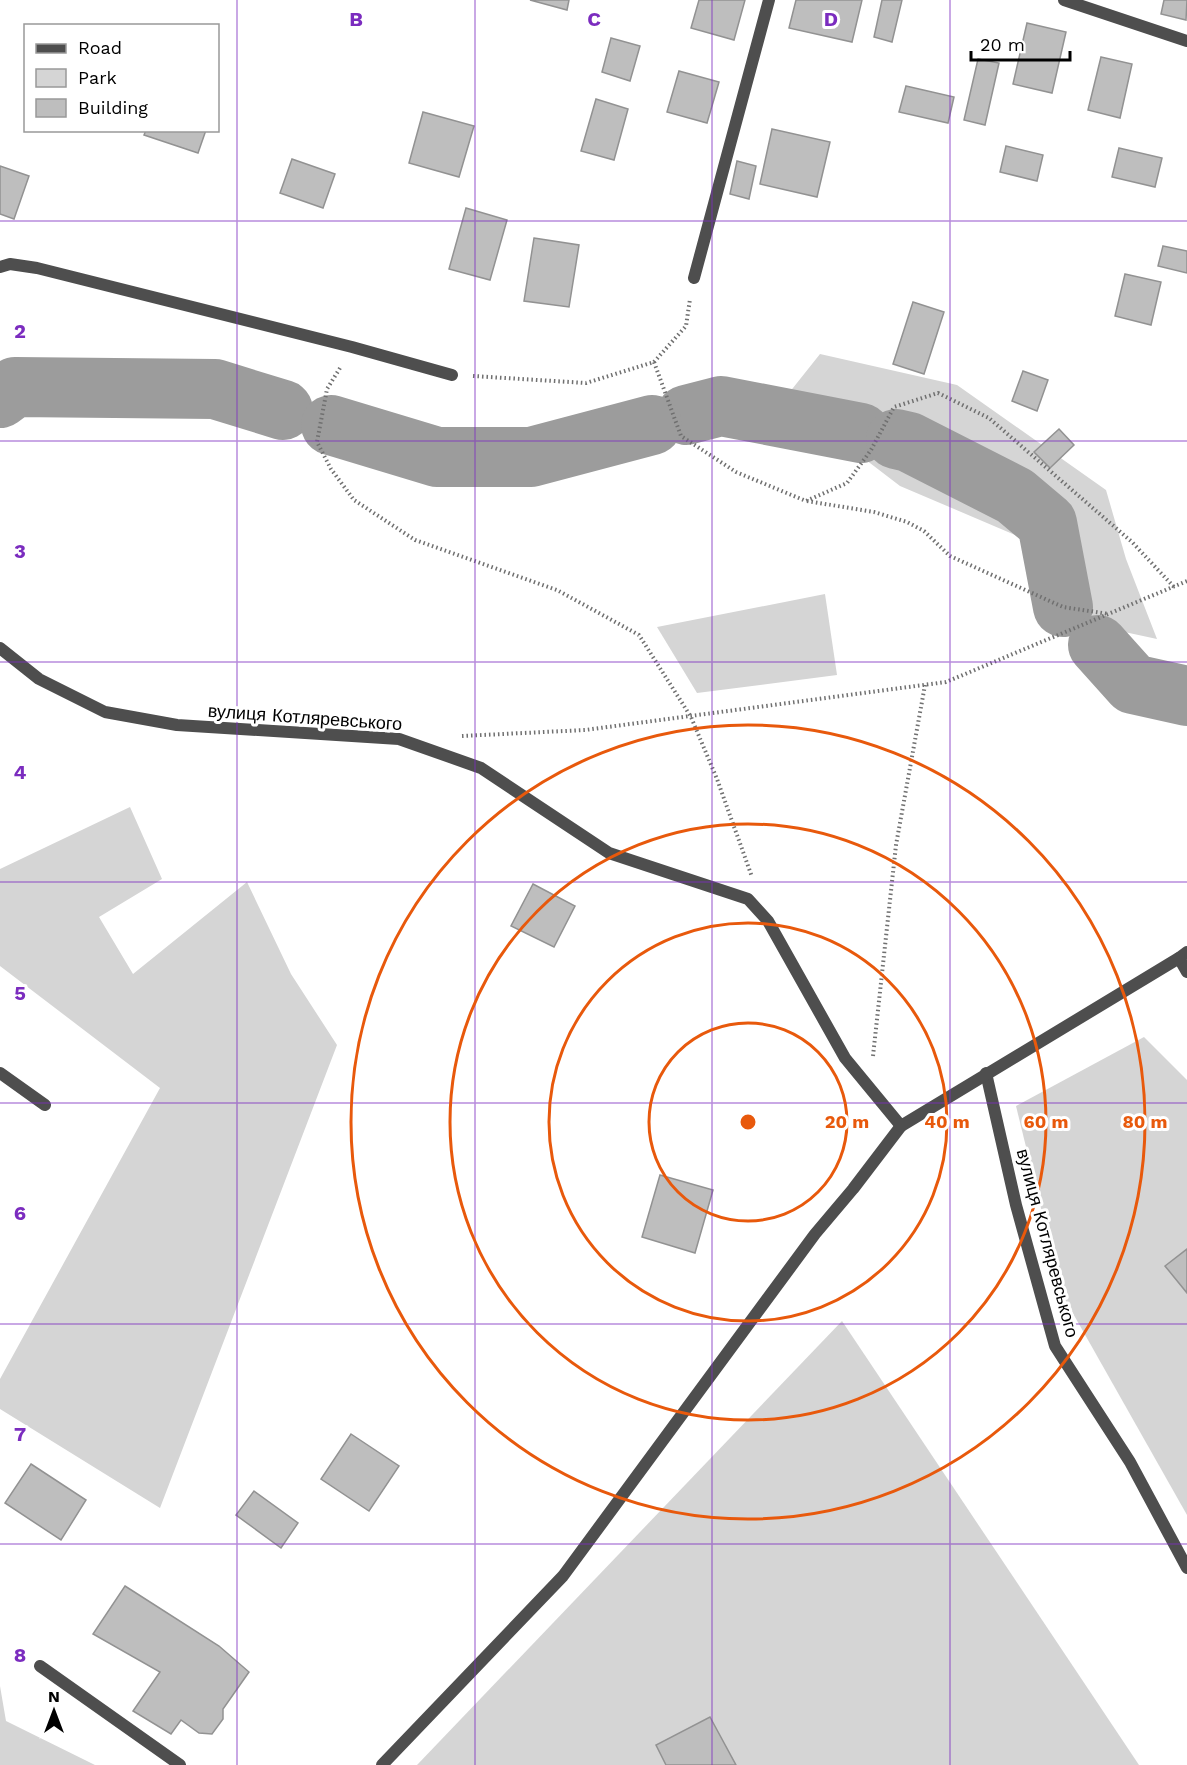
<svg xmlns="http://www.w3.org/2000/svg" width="1187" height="1765" font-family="'Work Sans',sans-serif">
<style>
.green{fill:#d5d5d5}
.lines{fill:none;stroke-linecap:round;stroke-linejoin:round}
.river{stroke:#9c9c9c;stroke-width:60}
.building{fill:#bebebe;stroke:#929292;stroke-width:1.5}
.path{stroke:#707070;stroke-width:4;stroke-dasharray:1.5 3;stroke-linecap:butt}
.service{stroke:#4e4e4e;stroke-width:12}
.minor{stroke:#4e4e4e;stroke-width:12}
.tertiary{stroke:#4e4e4e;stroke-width:12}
.grid{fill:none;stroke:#7b2cbf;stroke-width:1.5;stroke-opacity:0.55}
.ring{fill:none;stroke:#e8590c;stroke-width:3}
.labels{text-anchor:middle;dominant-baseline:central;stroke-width:6;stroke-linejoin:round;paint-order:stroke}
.street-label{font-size:18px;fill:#000;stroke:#fff}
.grid-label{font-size:20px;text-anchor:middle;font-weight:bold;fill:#7b2cbf;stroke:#fff;stroke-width:6;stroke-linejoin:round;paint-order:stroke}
.centre{fill:#e8590c;stroke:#fff;stroke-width:3}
.ring-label{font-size:18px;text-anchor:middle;font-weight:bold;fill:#e8590c;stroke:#fff;stroke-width:6;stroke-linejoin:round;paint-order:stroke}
</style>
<rect width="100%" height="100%" fill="#fff"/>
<!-- green -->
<g class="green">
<polygon points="820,354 957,385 1106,490 1126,559 1157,639 1041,614 1020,537 900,486 785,398"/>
<polygon points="825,594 837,675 697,693 657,627"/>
<polygon points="130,807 162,879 99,917 133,974 247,882 291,974 337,1045 160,1508 0,1409 0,1379 160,1088 0,966 0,869"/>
<polygon points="1144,1037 1187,1080 1187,1515 1062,1294 1016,1106"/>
<polygon points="842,1321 1139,1765 417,1765"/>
<polygon points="0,1686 6,1721 95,1765 0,1765"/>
</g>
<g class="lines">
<!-- river -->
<g class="river">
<polyline points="0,398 15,387 215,389 283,410"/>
<polyline points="686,415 721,406 861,433"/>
<polyline points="331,425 437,457 531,457 652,425"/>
<polyline points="896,439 909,442 1015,496 1047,523 1063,607"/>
<polyline points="1098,645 1133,684 1187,696"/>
</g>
</g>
<!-- building -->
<g class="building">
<polygon points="530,0 569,0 567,10"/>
<polygon points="699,0 745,0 734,40 691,28"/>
<polygon points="796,0 862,0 852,42 789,28"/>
<polygon points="882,0 902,0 892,42 874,37"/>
<polygon points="1164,0 1187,0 1186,20 1161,14"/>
<polygon points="1027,23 1066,32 1052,93 1013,84"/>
<polygon points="611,38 640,46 630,81 602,72"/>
<polygon points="1101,57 1132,64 1120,118 1088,110"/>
<polygon points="978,59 999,63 985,125 964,120"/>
<polygon points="679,71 719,82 707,123 667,112"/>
<polygon points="906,86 954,97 948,123 899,112"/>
<polygon points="596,99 628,109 614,160 581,151"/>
<polygon points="423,112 474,126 459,177 409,163"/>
<polygon points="772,129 830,142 817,197 760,184"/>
<polygon points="146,130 206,130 198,153 144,135"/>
<polygon points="1006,146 1043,155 1037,181 1000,172"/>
<polygon points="1119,148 1162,158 1155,187 1112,177"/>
<polygon points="292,159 335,174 323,208 280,193"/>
<polygon points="737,161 756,166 749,199 730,194"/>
<polygon points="0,166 29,176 14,219 0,214"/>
<polygon points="466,208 507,220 490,280 449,269"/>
<polygon points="534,238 579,245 569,307 524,301"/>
<polygon points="1163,246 1187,251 1187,273 1158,266"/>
<polygon points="1125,274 1161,282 1151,325 1115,316"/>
<polygon points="913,302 944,312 924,374 893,364"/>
<polygon points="1023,371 1048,380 1037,411 1012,401"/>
<polygon points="1059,429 1074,445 1050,468 1034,452"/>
<polygon points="533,884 575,906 554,947 511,926"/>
<polygon points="660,1175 713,1190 695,1253 642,1237"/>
<polygon points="1187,1249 1187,1293 1165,1266"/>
<polygon points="351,1434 399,1466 369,1511 321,1479"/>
<polygon points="31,1464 86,1500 61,1540 5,1503"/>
<polygon points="254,1491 298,1523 281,1548 236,1515"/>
<polygon points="125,1586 219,1646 249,1672 223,1709 223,1719 212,1734 199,1733 181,1720 171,1734 133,1711 160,1672 93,1634"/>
<polygon points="710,1717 736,1765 666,1765 656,1745"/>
</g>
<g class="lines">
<!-- path -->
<g class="path">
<polyline points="654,362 686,326 690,299"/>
<polyline points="340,368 327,389 317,442 331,469 354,500 415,540 557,590 639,635 691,717 717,779 752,877"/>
<polyline points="473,376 586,383 654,362 681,436 736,472 806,501 847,483 871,450 894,407 938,393 989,418 1132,542 1174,587"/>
<polyline points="807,501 874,512 907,522 924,531 950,556 1063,607 1109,614"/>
<polyline points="462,736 585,730 946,682 1187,581"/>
<polyline points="873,1056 896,845 925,685"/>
</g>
<!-- service -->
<polyline class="service" points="694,278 769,0"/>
<!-- minor -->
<g class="minor">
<polyline points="1064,0 1187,41"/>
<polyline points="0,267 10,264 37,268 352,347 452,375"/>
<polyline points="1187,952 1179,958 1187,972"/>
<polyline points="0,1073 45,1105"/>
<polyline points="986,1073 1016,1205 1055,1346 1130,1462 1187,1568"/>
<polyline points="40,1666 180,1765"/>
<polyline points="382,1765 563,1576 815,1234 853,1189 901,1126"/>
</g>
<!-- tertiary -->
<polyline class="tertiary" points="0,648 39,679 105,712 177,725 399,739 481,768 609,853 748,899 768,921 845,1058 901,1126 1179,958"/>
</g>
<!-- grid -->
<path class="grid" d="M237 0V1765M475 0V1765M712 0V1765M950 0V1765M0 221H1187M0 441H1187M0 662H1187M0 882H1187M0 1103H1187M0 1324H1187M0 1544H1187"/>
<!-- distance rings -->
<g class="ring">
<circle cx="748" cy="1122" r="99"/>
<circle cx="748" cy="1122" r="199"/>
<circle cx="748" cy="1122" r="298"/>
<circle cx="748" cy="1122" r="397"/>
</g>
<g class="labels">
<!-- street labels -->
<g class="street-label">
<text transform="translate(305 717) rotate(4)">вулиця Котляревського</text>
<text transform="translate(1048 1243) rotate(75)">вулиця Котляревського</text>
</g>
</g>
<g class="grid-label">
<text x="356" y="26">B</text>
<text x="594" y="26">C</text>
<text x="831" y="26">D</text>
<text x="20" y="338">2</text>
<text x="20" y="558">3</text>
<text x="20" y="779">4</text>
<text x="20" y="1000">5</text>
<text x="20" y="1220">6</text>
<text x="20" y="1441">7</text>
<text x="20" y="1662">8</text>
</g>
<circle cx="748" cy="1122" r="9" class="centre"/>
<g class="ring-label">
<text x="847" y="1128">20 m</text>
<text x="947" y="1128">40 m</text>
<text x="1046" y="1128">60 m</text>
<text x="1145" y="1128">80 m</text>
</g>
<!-- legend -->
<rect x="24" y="24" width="195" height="108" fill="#ffffff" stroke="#999999" stroke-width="1.5"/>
<rect x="36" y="44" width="30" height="9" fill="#4e4e4e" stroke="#999999" stroke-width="1.5"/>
<text x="78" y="54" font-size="18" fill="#000000">Road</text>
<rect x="36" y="69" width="30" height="18" fill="#d5d5d5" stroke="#999999" stroke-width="1.5"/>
<text x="78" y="84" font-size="18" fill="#000000">Park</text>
<rect x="36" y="99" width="30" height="18" fill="#bebebe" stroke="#999999" stroke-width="1.5"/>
<text x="78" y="114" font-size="18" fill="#000000">Building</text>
<!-- north arrow -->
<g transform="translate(54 1711)" stroke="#ffffff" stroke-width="4.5" paint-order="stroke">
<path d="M0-4.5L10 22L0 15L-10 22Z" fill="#000000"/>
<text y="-9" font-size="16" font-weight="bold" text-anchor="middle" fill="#000000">N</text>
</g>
<!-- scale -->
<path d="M971 51v9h99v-9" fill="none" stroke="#000000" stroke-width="3"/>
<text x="980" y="51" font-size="18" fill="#000000" stroke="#ffffff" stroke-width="4.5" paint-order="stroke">20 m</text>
</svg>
